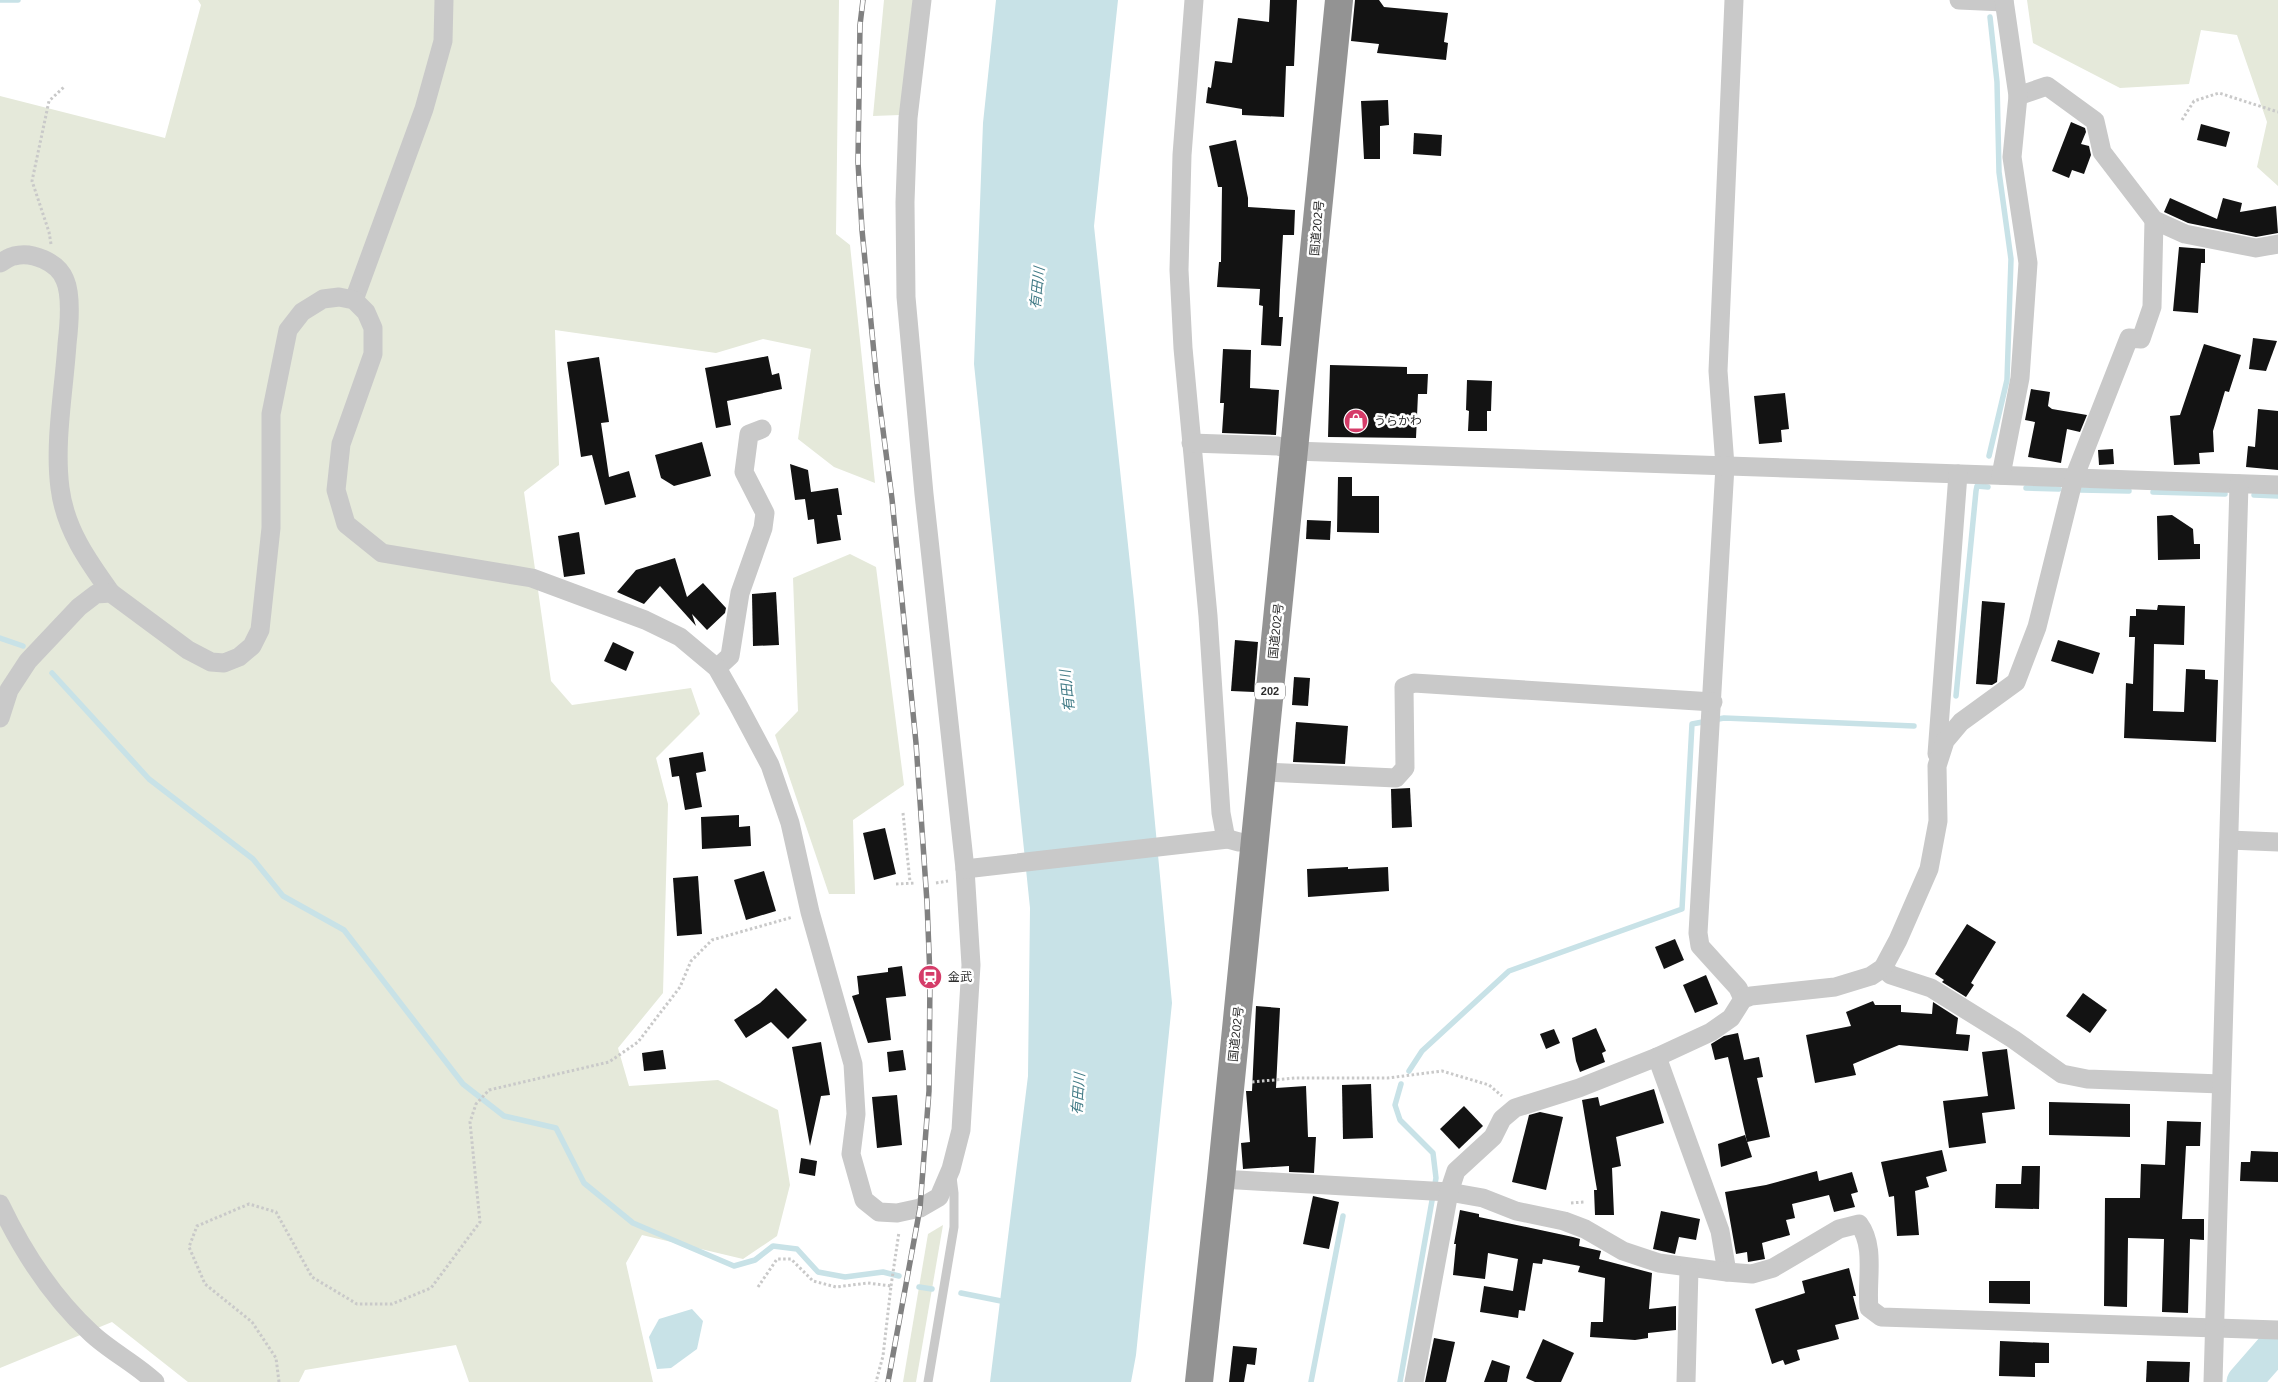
<svg xmlns="http://www.w3.org/2000/svg" width="2278" height="1382" font-family="Helvetica,'Noto Sans JP',sans-serif">
<style>
.green{fill:#e5e9da}
.water{fill:#c8e2e7}
.lines{fill:none;stroke-linecap:round;stroke-linejoin:round}
.stream{stroke:#c8e2e7;stroke-width:5.5}
.river{stroke:#c8e2e7;stroke-width:35}
.building{fill:#131313}
.path{stroke:#c9c9c9;stroke-width:3;stroke-dasharray:2.5 2.5;stroke-linecap:butt}
.lane{stroke:#c9c9c9;stroke-width:9}
.street{stroke:#c9c9c9;stroke-width:19}
.highway{stroke:#939393;stroke-width:28}
.rail-casing{stroke:#818181;stroke-width:5.5}
.rail{stroke:#fff;stroke-width:4;stroke-dasharray:11;stroke-linecap:butt}
.labels{text-anchor:middle;dominant-baseline:central;stroke-width:5;stroke-linejoin:round;paint-order:stroke}
.shield{fill:#fff;stroke:#6b6b6b;stroke-width:1}
.shield-label{font-size:11px;font-weight:bold;fill:#2c2c2c}
.street-label{font-size:12px;fill:#2c2c2c;stroke:#fff}
.poi-label{font-size:12px;fill:#2c2c2c;stroke:#fff;text-anchor:start}
.water-label{font-size:14px;font-style:italic;fill:#427b86;stroke:#fff}
</style>
<rect width="100%" height="100%" fill="#fff"/>
<!-- green -->
<g class="green">
<polygon points="198,0 839,0 836,234 850,245 875,483 834,467 798,439 811,349 763,339 716,353 555,330 559,465 524,492 551,681 572,705 691,688 700,714 656,758 668,804 663,993 618,1048 629,1086 718,1080 778,1110 790,1185 777,1236 743,1259 642,1235 626,1263 653,1382 469,1382 456,1345 305,1370 299,1382 188,1382 112,1322 0,1368 0,96 165,138 201,5"/>
<polygon points="884,0 913,0 900,115 873,116"/>
<polygon points="2027,0 2278,0 2278,186 2257,167 2267,122 2237,35 2201,30 2189,84 2120,88 2033,43"/>
<polygon points="850,554 876,567 904,785 853,820 855,894 829,894 775,735 798,711 793,578"/>
<polygon points="943,1225 916,1382 903,1382 928,1234"/>
</g>
<!-- water -->
<g class="water">
<polygon points="996,0 1118,0 1094,226 1134,601 1172,1003 1136,1355 1131,1382 990,1382 1028,1076 1030,908 974,364 983,123"/>
<polygon points="692,1309 703,1321 697,1349 671,1368 657,1369 649,1337 659,1319"/>
</g>
<g class="lines">
<!-- stream -->
<g class="stream">
<polyline points="0,0 18,0"/>
<polyline points="1989,456 2007,380 2011,259 1999,172 1997,82 1990,17"/>
<polyline points="2026,488 2059,489"/>
<polyline points="2081,490 2129,491"/>
<polyline points="2153,492 2225,494"/>
<polyline points="2254,495 2278,496"/>
<polyline points="0,638 23,646"/>
<polyline points="52,673 149,779 253,859 283,896 344,930 463,1084 504,1116 556,1128 584,1183 633,1223 734,1266 755,1260 773,1246 797,1249 818,1272 845,1277 883,1272 899,1276"/>
<polyline points="1956,696 1976,491 1977,486 1988,487"/>
<polyline points="1409,1071 1422,1051 1509,971 1682,909 1692,724 1724,718 1914,726"/>
<polyline points="919,1287 932,1289"/>
<polyline points="961,1293 1006,1302"/>
<polyline points="1311,1382 1343,1216"/>
<polyline points="1400,1382 1436,1178 1433,1153 1400,1120 1395,1105 1401,1084"/>
</g>
<!-- river -->
<polyline class="river" points="2244,1382 2278,1343"/>
</g>
<!-- building -->
<g class="building">
<polygon points="1270,0 1297,0 1294,66 1286,66 1284,117 1242,115 1242,109 1206,103 1208,87 1211,88 1215,61 1232,63 1238,18 1269,22"/>
<polygon points="1355,0 1379,0 1384,7 1448,13 1444,42 1448,43 1446,60 1377,53 1379,44 1351,41"/>
<polygon points="1388,100 1389,125 1380,126 1380,159 1364,159 1361,101"/>
<polygon points="2071,122 2085,128 2086,132 2081,144 2089,146 2091,155 2084,174 2072,170 2069,178 2052,171"/>
<polygon points="2201,124 2230,132 2226,147 2197,140"/>
<polygon points="1414,133 1442,135 1441,156 1413,154"/>
<polygon points="1236,140 1248,198 1248,207 1295,210 1294,235 1283,235 1280,290 1279,317 1283,317 1281,346 1261,345 1263,306 1259,305 1260,289 1217,287 1219,262 1221,262 1222,187 1218,187 1209,146"/>
<polygon points="2170,198 2217,219 2223,198 2242,203 2240,212 2276,206 2278,233 2256,237 2188,223 2164,212"/>
<polygon points="2179,247 2205,249 2205,263 2201,263 2198,313 2173,311"/>
<polygon points="2253,338 2277,341 2266,371 2249,369"/>
<polygon points="2204,344 2241,355 2229,392 2225,391 2213,431 2214,452 2199,453 2200,464 2174,465 2170,416 2180,415"/>
<polygon points="1223,349 1251,350 1250,388 1279,390 1276,435 1222,433 1224,403 1220,403"/>
<polygon points="768,356 772,375 779,373 782,389 727,401 731,425 716,428 705,368"/>
<polygon points="599,357 609,422 601,423 609,477 629,471 636,497 605,505 592,455 581,457 567,362"/>
<polygon points="1330,365 1407,367 1407,374 1428,374 1427,394 1418,394 1416,438 1328,437"/>
<polygon points="1467,380 1492,381 1491,411 1487,411 1487,431 1468,431 1469,411 1466,410"/>
<polygon points="2031,389 2050,392 2048,406 2052,409 2087,415 2080,432 2067,429 2061,463 2028,457 2035,422 2025,420"/>
<polygon points="1785,393 1789,429 1781,430 1782,442 1759,444 1754,396"/>
<polygon points="2258,409 2278,411 2278,470 2246,467 2248,446 2255,447"/>
<polygon points="702,442 711,476 674,486 661,478 655,455"/>
<polygon points="2113,449 2114,464 2099,465 2098,450"/>
<polygon points="790,464 808,470 811,492 838,488 842,515 837,515 841,540 817,544 814,519 808,520 805,499 795,500"/>
<polygon points="1338,477 1352,477 1352,496 1379,496 1379,533 1337,532"/>
<polygon points="2172,515 2193,529 2194,544 2200,544 2200,559 2158,560 2157,516"/>
<polygon points="1307,520 1331,521 1330,540 1306,539"/>
<polygon points="579,532 585,574 564,577 558,536"/>
<polygon points="675,558 687,597 703,583 726,608 725,613 707,630 692,614 696,626 660,586 644,604 617,592 636,570"/>
<polygon points="776,592 779,645 753,646 752,594"/>
<polygon points="1982,601 2005,603 1997,682 1992,685 1976,684"/>
<polygon points="2158,605 2185,606 2184,645 2154,644 2153,711 2184,712 2186,669 2205,670 2205,679 2218,680 2216,742 2124,738 2126,683 2133,684 2135,637 2129,637 2130,616 2136,616 2136,609 2157,610"/>
<polygon points="1235,640 1258,642 1254,692 1231,691"/>
<polygon points="2058,640 2100,653 2093,674 2051,661"/>
<polygon points="613,642 634,652 626,671 604,661"/>
<polygon points="1294,677 1310,678 1308,706 1292,705"/>
<polygon points="1296,722 1348,726 1345,764 1293,762"/>
<polygon points="703,752 706,771 696,773 702,807 685,810 679,776 672,777 669,758"/>
<polygon points="1410,788 1412,827 1392,828 1391,789"/>
<polygon points="739,815 739,827 750,826 751,846 702,849 701,817"/>
<polygon points="885,828 896,874 874,880 863,833"/>
<polygon points="1348,867 1348,869 1388,867 1389,891 1308,897 1307,869"/>
<polygon points="764,871 776,911 746,920 734,880"/>
<polygon points="698,876 702,934 677,936 673,878"/>
<polygon points="1967,924 1996,942 1971,983 1974,985 1966,997 1942,982 1944,980 1935,974"/>
<polygon points="1675,939 1684,960 1664,969 1655,947"/>
<polygon points="902,966 906,996 886,998 891,1040 868,1043 852,996 859,994 857,976 888,972 888,968"/>
<polygon points="1706,975 1718,1004 1695,1013 1683,985"/>
<polygon points="776,988 807,1020 788,1039 771,1022 746,1038 734,1020 760,1003"/>
<polygon points="2083,993 2107,1010 2090,1033 2066,1016"/>
<polygon points="1873,1001 1875,1005 1901,1005 1901,1012 1932,1014 1933,1002 1958,1018 1956,1034 1970,1035 1968,1051 1899,1045 1853,1064 1856,1075 1815,1083 1806,1035 1851,1026 1846,1012"/>
<polygon points="1256,1006 1280,1008 1276,1088 1306,1086 1308,1137 1316,1137 1314,1173 1289,1172 1289,1166 1243,1169 1241,1143 1250,1142 1246,1091 1252,1091"/>
<polygon points="1596,1028 1606,1051 1602,1053 1605,1062 1580,1072 1576,1061 1572,1038"/>
<polygon points="1554,1029 1560,1043 1546,1049 1540,1034"/>
<polygon points="1738,1033 1744,1060 1759,1057 1763,1077 1757,1078 1770,1137 1747,1142 1728,1057 1715,1060 1711,1044 1724,1036"/>
<polygon points="821,1042 830,1095 821,1096 810,1146 792,1047"/>
<polygon points="2007,1049 2015,1109 1982,1113 1986,1143 1949,1148 1943,1101 1988,1096 1982,1052"/>
<polygon points="663,1050 666,1069 644,1071 642,1053"/>
<polygon points="903,1050 906,1070 889,1072 887,1052"/>
<polygon points="1371,1084 1373,1138 1343,1139 1342,1085"/>
<polygon points="1654,1089 1664,1123 1616,1137 1621,1166 1612,1168 1614,1215 1595,1215 1594,1190 1597,1190 1582,1100 1598,1097 1600,1106"/>
<polygon points="897,1095 902,1145 877,1148 872,1097"/>
<polygon points="2049,1102 2130,1104 2130,1137 2049,1135"/>
<polygon points="1464,1106 1483,1126 1459,1149 1440,1129"/>
<polygon points="1540,1112 1563,1117 1546,1190 1512,1182 1529,1115"/>
<polygon points="2167,1121 2201,1122 2200,1146 2186,1146 2182,1219 2204,1219 2204,1240 2190,1239 2188,1313 2162,1312 2164,1239 2128,1238 2127,1307 2104,1306 2105,1198 2140,1198 2141,1164 2165,1165"/>
<polygon points="1745,1135 1752,1157 1721,1167 1718,1144"/>
<polygon points="1942,1150 1947,1171 1926,1177 1929,1187 1915,1191 1919,1235 1897,1236 1894,1196 1889,1197 1881,1162"/>
<polygon points="2251,1151 2278,1152 2278,1182 2240,1181 2241,1162 2250,1162"/>
<polygon points="801,1158 817,1161 815,1176 799,1173"/>
<polygon points="2022,1166 2040,1166 2039,1209 1995,1208 1996,1184 2021,1184"/>
<polygon points="1817,1171 1819,1181 1852,1172 1858,1192 1851,1194 1855,1207 1834,1212 1829,1195 1792,1204 1795,1218 1786,1220 1790,1235 1762,1243 1765,1259 1748,1262 1747,1252 1736,1254 1725,1192 1766,1185"/>
<polygon points="1313,1196 1339,1202 1329,1249 1303,1244"/>
<polygon points="1460,1210 1479,1214 1479,1217 1573,1237 1580,1239 1579,1246 1601,1251 1599,1259 1652,1273 1649,1309 1676,1306 1676,1330 1648,1333 1648,1338 1635,1340 1590,1337 1591,1322 1603,1322 1605,1278 1578,1272 1580,1266 1543,1259 1542,1264 1533,1263 1525,1311 1519,1310 1518,1318 1480,1312 1484,1286 1513,1291 1518,1259 1488,1253 1485,1279 1453,1275 1456,1244 1454,1244"/>
<polygon points="1661,1211 1700,1219 1696,1240 1679,1237 1675,1254 1653,1249"/>
<polygon points="1849,1268 1856,1296 1853,1296 1859,1319 1835,1325 1839,1339 1797,1350 1800,1360 1785,1365 1783,1360 1772,1364 1755,1309 1805,1293 1802,1281"/>
<polygon points="1989,1281 2030,1281 2030,1304 1989,1303"/>
<polygon points="1434,1338 1455,1342 1446,1382 1425,1382"/>
<polygon points="1543,1339 1574,1353 1561,1382 1535,1382 1526,1378"/>
<polygon points="2000,1341 2049,1343 2049,1363 2035,1363 2035,1377 1999,1376"/>
<polygon points="1233,1346 1257,1348 1255,1365 1247,1364 1244,1382 1229,1382"/>
<polygon points="1492,1360 1510,1366 1507,1382 1484,1382"/>
<polygon points="2147,1361 2190,1362 2189,1382 2146,1382"/>
</g>
<g class="lines">
<!-- path -->
<g class="path">
<polyline points="2182,120 2194,101 2219,93 2278,112"/>
<polyline points="51,244 49,232 32,181 49,101 64,87"/>
<polyline points="903,813 910,882"/>
<polyline points="936,883 948,881"/>
<polyline points="896,884 916,883"/>
<polyline points="1252,1082 1295,1078 1388,1078 1442,1071 1489,1085 1502,1096"/>
<polyline points="1571,1203 1584,1202"/>
<polyline points="891,1286 899,1232"/>
<polyline points="758,1287 777,1259 791,1259 813,1281 836,1287 868,1283 891,1286 883,1356 876,1382"/>
<polyline points="279,1382 276,1358 252,1322 205,1284 189,1247 197,1226 249,1204 276,1212 312,1277 357,1304 392,1304 431,1288 480,1222 470,1122 476,1104 489,1090 609,1062 638,1042 680,987 691,961 712,940 793,917"/>
</g>
<!-- lane -->
<polyline class="lane" points="928,1382 954,1227 954,1193 952,1177"/>
<!-- street -->
<g class="street">
<polyline points="1194,0 1182,155 1179,270 1183,348 1208,616 1221,813 1225,834 1228,839"/>
<polyline points="1734,0 1718,371 1725,466 1698,933 1700,946 1738,988 1743,999"/>
<polyline points="1959,0 2004,2"/>
<polyline points="2018,96 2047,86 2095,121 2102,152 2154,220 2185,234 2256,248 2278,244"/>
<path d="M0 263C4 261 9 257 14 256 32 251 58 262 65 280 72 296 69 327 67 344 64 390 54 443 60 488 65 529 88 561 111 593"/>
<polyline points="354,300 424,109 443,41 444,0"/>
<polyline points="1191,443 1278,446 1294,451 2278,485"/>
<polyline points="2001,475 2020,378 2028,263 2012,157 2018,96 2004,0"/>
<polyline points="717,668 730,656 740,593 763,528 765,513 744,472 749,434 762,429"/>
<polyline points="0,718 9,690 28,661 79,607 96,594 111,593 188,650 211,662 224,663 239,657 252,646 260,630 271,528 271,414 288,330 302,312 323,299 339,297 354,300 366,312 373,328 373,354 341,444 336,490 346,524 382,553 532,578 645,620 680,637 717,668 738,705 770,765 790,823 810,912 853,1064 856,1114 851,1154 864,1200 879,1212 897,1213 920,1208 939,1197 951,1169 961,1130 971,965 965,869 924,494 906,297 905,202 908,118 922,0"/>
<polyline points="1937,754 1958,474"/>
<polyline points="1262,772 1396,778 1405,768 1404,687 1414,683 1713,702"/>
<polyline points="2229,840 2278,842"/>
<polyline points="965,869 1228,839 1239,842"/>
<polyline points="1883,968 1891,975 1931,988 2013,1039 2062,1074 2087,1079 2221,1084"/>
<polyline points="1657,1057 1720,1231 1727,1272"/>
<path d="M1221 1179 1449 1192 1483 1198 1516 1211 1564 1221 1585 1229 1623 1251 1659 1263 1727 1272 1752 1274 1773 1268 1839 1229 1859 1224C1876 1247 1866 1281 1869 1308L1881 1317 2278 1330"/>
<path d="M0 1204C23 1252 52 1297 91 1333 110 1351 136 1364 155 1382"/>
<polyline points="1414,1382 1449,1192 1456,1171 1493,1137 1502,1119 1515,1108 1579,1088 1657,1057 1711,1032 1731,1018 1743,999 1751,996 1835,987 1871,976 1883,968 1898,940 1929,869 1938,821 1937,766 1945,741 1961,722 2016,682 2037,627 2074,478 2129,338 2141,339 2152,307 2154,220"/>
<polyline points="1686,1382 1689,1269"/>
<polyline points="2213,1382 2239,484"/>
</g>
<!-- highway -->
<polyline class="highway" points="1199,1382 1221,1179 1339,0"/>
<!-- rail casing -->
<g class="rail-casing">
<polyline id="rail" points="863,0 860,25 858,162 862,230 877,384 892,499 916,743 927,902 930,977 929,1091 920,1208 888,1382"/>
</g>
<!-- rail -->
<use href="#rail" class="rail"/>
</g>
<!-- icons -->
<defs>
<g id="shop-disc" transform="scale(1.25)"><circle r="9.5" fill="#d53c69" stroke="#fff"/><path d="M-5-2.5h2.3a2.7 3.5 0 0 1 5.4 0H5L5.5 6h-11ZM-1.5-2.5h3a1.5 2.3 0 0 0-3 0Z" fill="#fff"/></g>
<g id="station-disc" transform="scale(1.25)"><circle r="9.5" fill="#d53c69" stroke="#fff"/><path d="M-3-6H3Q5-6 5-4V2Q5 4 3 4L4.5 6H3L1.5 4h-3L-3 6H-4.5L-3 4Q-5 4-5 2V-4Q-5-6-3-6ZM-3.5-4v3h7v-3ZM-3.5 1v1.5H-2V1ZM2 1v1.5H3.5V1Z" fill="#fff"/></g>
</defs>
<g fill-rule="evenodd">
<use href="#shop-disc" x="1356" y="421"/>
<use href="#station-disc" x="930" y="977"/>
</g>
<g class="labels">
<!-- shield labels -->
<rect class="shield" x="1255" y="682.5" width="30" height="17" rx="4"/>
<g class="shield-label">
<text x="1270" y="691">202</text>
</g>
<!-- street labels -->
<g class="street-label">
<text transform="translate(1317 228) rotate(-85)">国道202号</text>
<text transform="translate(1276 631) rotate(-84)">国道202号</text>
<text transform="translate(1236 1034) rotate(-84)">国道202号</text>
</g>
<!-- poi labels -->
<g class="poi-label">
<text x="1374" y="421">うらかわ</text>
<text x="948" y="977">金武</text>
</g>
<!-- water labels -->
<g class="water-label">
<text transform="translate(1037 288) rotate(-84)">有田川</text>
<text transform="translate(1067 691) rotate(-96)">有田川</text>
<text transform="translate(1078 1094) rotate(-86)">有田川</text>
</g>
</g>
</svg>
